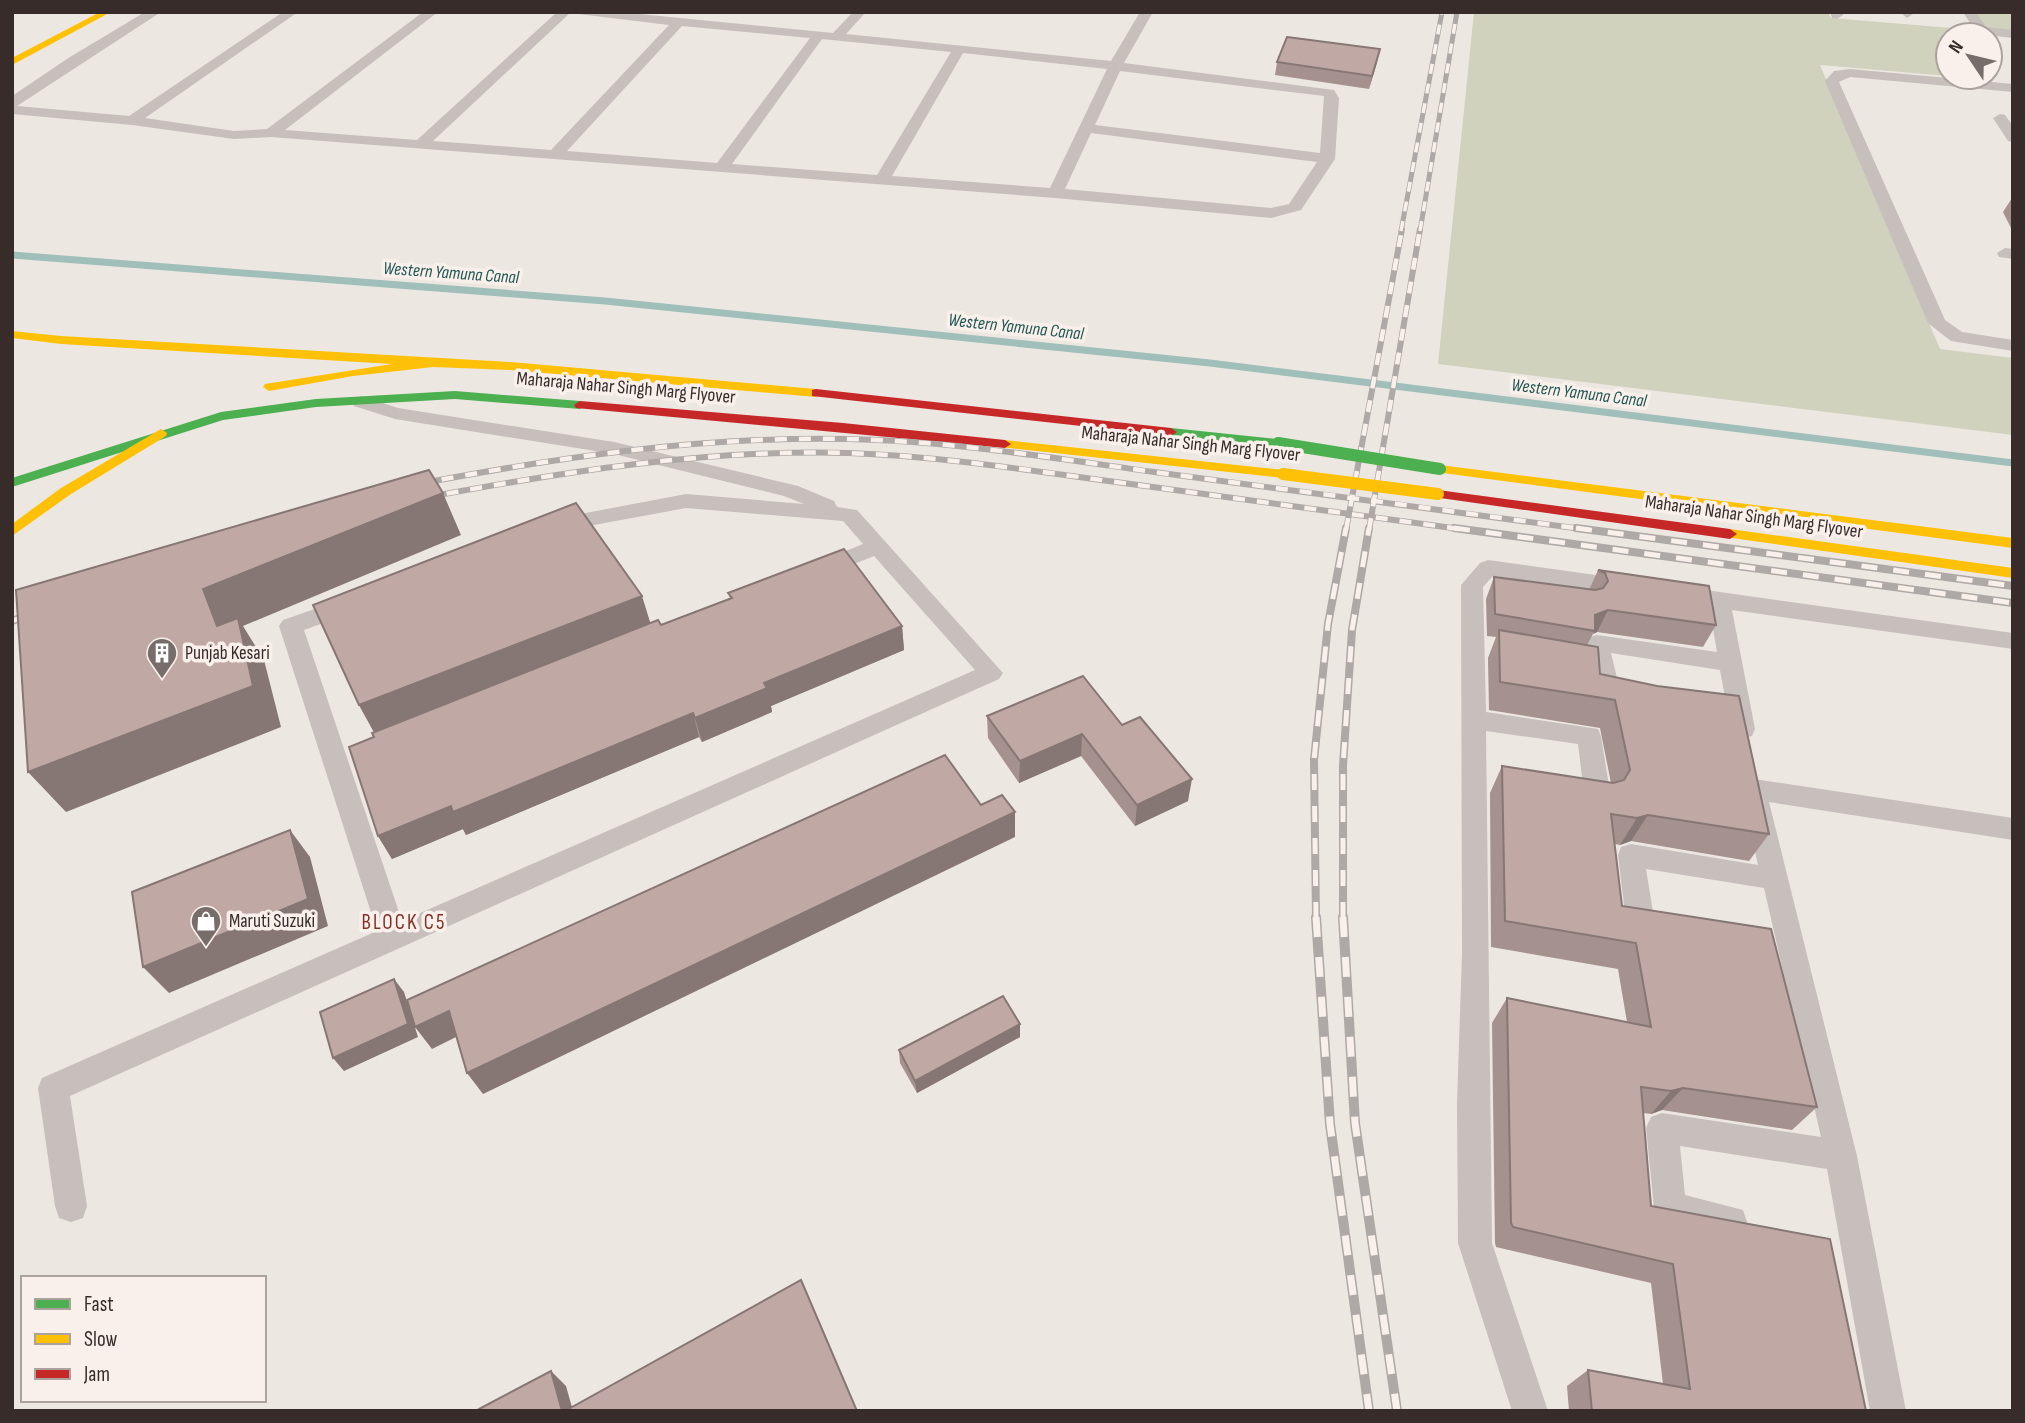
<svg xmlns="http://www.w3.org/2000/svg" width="2025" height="1423" font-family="'Sofia Sans Condensed',sans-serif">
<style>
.green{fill:#d1d2bd}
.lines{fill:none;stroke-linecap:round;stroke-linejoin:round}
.stream{stroke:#a0beba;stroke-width:7}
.street{fill:#c6bfbc;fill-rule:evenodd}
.fast{fill:#4caf50;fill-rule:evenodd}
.slow{fill:#ffc107;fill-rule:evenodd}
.jam{fill:#c62828;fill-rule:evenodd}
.rail-far3-casing{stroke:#aea8a6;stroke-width:5}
.rail-far2-casing{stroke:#aea8a6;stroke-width:6}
.rail-far1-casing{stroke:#aea8a6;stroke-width:8}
.rail-casing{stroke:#aea8a6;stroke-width:10}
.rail-far3{stroke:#f9f0eb;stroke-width:3.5;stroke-dasharray:10;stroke-linecap:butt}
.rail-far2{stroke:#f9f0eb;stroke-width:4.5;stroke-dasharray:12;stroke-linecap:butt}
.rail-far1{stroke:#f9f0eb;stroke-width:5;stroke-dasharray:16;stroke-linecap:butt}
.rail{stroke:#f9f0eb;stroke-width:7;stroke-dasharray:20;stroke-linecap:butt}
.fast-bridge{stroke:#4caf50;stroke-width:12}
.slow-bridge{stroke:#ffc107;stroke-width:12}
.wall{fill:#a5918e}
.shaded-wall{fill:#867674}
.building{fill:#c0a9a5;stroke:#867674;stroke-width:2}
.labels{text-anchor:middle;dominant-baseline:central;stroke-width:7;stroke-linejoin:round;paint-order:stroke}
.far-water-label{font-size:18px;font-style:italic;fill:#215753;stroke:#f9f0eb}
.street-label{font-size:19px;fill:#372c2a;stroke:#f9f0eb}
.poi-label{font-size:19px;fill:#372c2a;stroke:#f9f0eb;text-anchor:start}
.neighbourhood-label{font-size:21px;letter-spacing:2px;fill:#822f26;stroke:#f9f0eb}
</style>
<rect width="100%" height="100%" fill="#ede7e2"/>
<!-- green -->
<g class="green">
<polygon points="1474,12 1828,12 1831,18 1964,29 1968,35 1948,35 1948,76 1820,65 1940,349 2013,358 2013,435 1438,364"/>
<polygon points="1976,12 2013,12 2013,32 1986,30"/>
</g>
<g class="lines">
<!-- stream -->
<polyline class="stream" points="12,255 605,301 1210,363 2013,463"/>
<!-- street -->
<g class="street">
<path d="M145 12H161L17 106 129 116 283 12H298L145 118 234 131 267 129 423 12H438L285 130 417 140 557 12H619L833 33 853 12H866L846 34 1111 61 1140 12H1153L1124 63 1334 90 1339 98 1335 159 1301 210 1271 218 1055 198 271 137 234 139 132 125 12 114V96L70 57ZM570 13 669 25 551 150 433 141ZM682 26 810 38 717 163 567 151ZM822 39 951 52 877 175 732 164ZM963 53 1107 69 1050 188 892 176ZM1120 71 1324 96 1320 153 1095 125ZM1091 133 1317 162 1289 204 1271 208 1065 189Z"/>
<polygon points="1830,12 1843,12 1843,15 1837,19 1832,18"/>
<polygon points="1900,12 1913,12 1913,14 1907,18"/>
<polygon points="1963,12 1976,12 1986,27 2013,30 2013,38 1977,34"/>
<polygon points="1850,69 2013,84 2013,92 1850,77 1839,82 1945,320 1962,332 2013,340 2013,351 1951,341 1928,323 1825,81 1834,71"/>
<polygon points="2000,114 2005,115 2013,126 2013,142 2008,141 1993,118"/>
<polygon points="2005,248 2013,249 2013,259 1999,257 1997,253"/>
<polygon points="361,396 398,408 614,442 798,486 834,501 837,507 857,510 1003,673 999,679 70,1096 87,1206 83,1218 71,1222 59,1218 55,1206 38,1088 42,1078 377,931 279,626 283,620 349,597 357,599 360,605 357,611 304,630 402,921 975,670 874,556 827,575 819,578 811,575 808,570 811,565 863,544 843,521 686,508 578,528 557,535 549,533 546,528 549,523 575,515 686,494 804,504 784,496 614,454 395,419 354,406 351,402"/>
<polygon points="1488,560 1624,579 1632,582 1635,587 1632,592 1624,595 1493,576 1483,587 1486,712 1598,729 1601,736 1611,798 1607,805 1598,808 1573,802 1569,795 1573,788 1583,785 1578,744 1486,731 1492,1243 1548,1411 1512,1411 1458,1243 1457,1104 1462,953 1461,585 1480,563"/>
<polygon points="1677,586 2013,633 2013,649 1732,610 1755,729 1752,736 1743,738 1734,736 1731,729 1720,670 1611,653 1619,686 1629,692 1632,698 1629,704 1620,707 1602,699 1592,674 1559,666 1555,660 1559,654 1567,651 1587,656 1585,643 1589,637 1597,635 1717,652 1709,606 1669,600 1666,594 1669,588"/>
<polygon points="1754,779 2013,818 2013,840 1769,802 1857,1156 1906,1411 1870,1411 1827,1169 1680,1146 1685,1195 1743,1210 1747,1222 1743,1234 1731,1238 1658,1220 1654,1208 1646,1128 1651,1117 1662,1113 1821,1137 1764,888 1646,869 1653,912 1670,916 1674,925 1670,934 1660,937 1630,931 1626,922 1618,855 1621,847 1631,844 1758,865 1745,806 1750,798 1745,796 1741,789 1745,782"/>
</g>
<!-- fast -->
<g class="fast">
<polygon points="455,391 580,401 586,405 580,409 455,399 316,407 223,420 12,487 12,478 221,412 316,399"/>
<polygon points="1171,428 1278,439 1284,443 1278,447 1166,435 1166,429"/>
</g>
<!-- slow -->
<g class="slow">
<polygon points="100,12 111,12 12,65 12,58"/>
<polygon points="12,331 61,336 511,362 816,389 822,393 816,397 511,370 433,367 353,376 269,391 263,387 265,384 392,364 61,344 12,338"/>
<polygon points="161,429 167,433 166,436 71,494 12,536 12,524 61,488"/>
<polygon points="1005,440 1283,470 1290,474 1283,478 1000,447 999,444"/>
<polygon points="1440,465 2013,538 2013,548 1435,472 1433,469"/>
<polygon points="1730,529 2013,568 2013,578 1725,537 1723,534 1725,531"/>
</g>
<!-- jam -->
<g class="jam">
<polygon points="816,389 1171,428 1177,432 1171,436 812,396 812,390"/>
<polygon points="580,401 843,423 1005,440 1011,444 1005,448 576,408 574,405"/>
<polygon points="1438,490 1730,529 1737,534 1730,539 1433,497 1433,491"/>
</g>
<!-- rail-far3 casing -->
<g class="rail-far3-casing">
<g id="rail-far3">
<polyline points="1401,231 1442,12"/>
<polyline points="1420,231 1457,12"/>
</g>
</g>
<!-- rail-far2 casing -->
<g class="rail-far2-casing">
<g id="rail-far2">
<path d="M418 484C560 457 703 436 848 439 950 441 1053 458 1154 472 1299 491 1444 510 1589 530"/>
<path d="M423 498C563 472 705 449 848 453 938 456 1027 470 1116 482 1233 498 1350 514 1467 530"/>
<polyline points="1346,530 1402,229"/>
<polyline points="1369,530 1420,229"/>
</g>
</g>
<!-- rail-far1 casing -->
<g class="rail-far1-casing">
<g id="rail-far1">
<polyline points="1454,528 2013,603"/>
<polyline points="1576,528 2013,586"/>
<polyline points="12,621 37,612"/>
<polyline points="1316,918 1314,760 1328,624 1346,528"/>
<polyline points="1343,918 1343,766 1352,630 1369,528"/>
</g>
</g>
<!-- rail casing -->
<g class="rail-casing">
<g id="rail">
<polyline points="1316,917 1330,1124 1369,1411"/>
<polyline points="1343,917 1355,1123 1397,1411"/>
</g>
</g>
<!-- rail-far3 -->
<use href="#rail-far3" class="rail-far3"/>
<!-- rail-far2 -->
<use href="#rail-far2" class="rail-far2"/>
<!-- rail-far1 -->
<use href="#rail-far1" class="rail-far1"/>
<!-- rail -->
<use href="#rail" class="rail"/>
<!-- fast-bridge -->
<polyline class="fast-bridge" points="1278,443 1440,469"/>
<!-- slow-bridge -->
<polyline class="slow-bridge" points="1283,474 1438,494"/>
</g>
<!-- wall -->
<g class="wall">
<polygon points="1277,62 1377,62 1369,89 1275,75"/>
<polygon points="2012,198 2013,198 2013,232 2003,212"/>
<polygon points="1598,570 1716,625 1703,647 1597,632 1593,634 1587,645 1600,674 1769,834 1749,861 1631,841 1620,845 1615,844 1622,906 1817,1107 1792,1130 1662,1110 1651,1114 1643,1113 1651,1206 1866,1411 1569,1411 1567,1386 1588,1370 1663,1384 1651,1283 1496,1247 1495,1243 1492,1023 1507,998 1627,1022 1618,969 1491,947 1490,793 1502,766 1611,783 1600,728 1489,710 1488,658 1496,637 1487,636 1486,599 1494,577 1589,590"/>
<polygon points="728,593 902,626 904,650 771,706 772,712 702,742 699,737 466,835 463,829 392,859 378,836 374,732 359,705 650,623 661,625 730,598"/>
<polygon points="987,716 1122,725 1188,801 1135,826 1081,756 1019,783 988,738"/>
<polygon points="1020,1024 1020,1037 917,1093 900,1063 899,1050"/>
</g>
<!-- shaded-wall -->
<g class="shaded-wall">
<polygon points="1380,49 1377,62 1369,89 1372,76"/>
<polygon points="443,493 461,535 243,626 264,660 281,727 66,812 28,772 217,626 203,589"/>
<polygon points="642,596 651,625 375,734 359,705"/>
<polygon points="1608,610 1597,632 1593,634 1595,631 1595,615"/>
<polygon points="902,626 904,650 771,706 772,712 702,742 695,718 764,683"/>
<polygon points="693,713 699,737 466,835 463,829 392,859 378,836 451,806"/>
<polygon points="1082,734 1081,756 1019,783 1020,761"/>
<polygon points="1192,779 1188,801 1135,826 1137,805"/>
<polygon points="1015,812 1015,837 483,1094 467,1073"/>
<polygon points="1648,815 1631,841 1620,845 1637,818"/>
<polygon points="290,830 310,857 328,926 169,993 143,967"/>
<polygon points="394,979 404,992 418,1037 344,1071 333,1058"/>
<polygon points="449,1011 464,1033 432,1049 415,1027"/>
<polygon points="1020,1024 1020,1037 917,1093 915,1081"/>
<polygon points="1683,1088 1662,1110 1651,1114 1671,1091"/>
<polygon points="551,1371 566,1386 573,1411 562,1411"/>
</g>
<!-- building -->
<g class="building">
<polygon points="1287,37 1380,49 1372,76 1277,62"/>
<polygon points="429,470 443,493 203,589 217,626 238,618 253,686 28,772 16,590"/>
<polygon points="576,503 642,596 359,705 313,605"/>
<polygon points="844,549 902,626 764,683 767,688 695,718 693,713 453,812 451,806 378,836 349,747 374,737 372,733 658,620 661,625 732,598 728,593"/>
<polygon points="1598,570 1709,586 1716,625 1608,610 1595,615 1595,631 1495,614 1494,577 1595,590 1603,588 1608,581 1605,573"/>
<polygon points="1499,630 1598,647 1600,674 1657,686 1739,696 1769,834 1648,815 1637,818 1611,814 1622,906 1771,929 1817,1107 1683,1088 1671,1091 1641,1087 1651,1206 1830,1239 1866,1411 1592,1411 1588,1370 1690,1389 1673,1264 1513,1227 1511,1223 1507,998 1651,1027 1636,943 1505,921 1502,766 1613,783 1624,780 1630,770 1615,700 1500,682"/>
<polygon points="1083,676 1122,725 1140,717 1192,779 1137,805 1082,734 1020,761 987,716"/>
<polygon points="945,755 981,805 1002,795 1015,812 467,1073 449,1011 415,1027 407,1000"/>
<polygon points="290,830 308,899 143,967 132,892"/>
<polygon points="394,979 408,1024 333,1058 320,1012"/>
<polygon points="1003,996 1020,1024 915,1081 899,1050"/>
<polygon points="801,1280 857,1411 565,1411"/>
<polygon points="551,1371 562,1411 480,1411 479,1409"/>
</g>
<!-- icons -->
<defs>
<g id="building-pin" transform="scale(1.575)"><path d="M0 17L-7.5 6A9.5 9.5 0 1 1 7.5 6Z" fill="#776d6a" stroke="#f9f0eb"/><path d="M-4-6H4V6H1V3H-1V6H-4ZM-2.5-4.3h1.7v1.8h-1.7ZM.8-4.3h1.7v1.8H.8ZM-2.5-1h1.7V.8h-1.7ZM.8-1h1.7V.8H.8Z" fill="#fff"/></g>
<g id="shop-pin" transform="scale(1.575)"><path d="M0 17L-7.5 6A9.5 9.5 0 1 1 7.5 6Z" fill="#776d6a" stroke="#f9f0eb"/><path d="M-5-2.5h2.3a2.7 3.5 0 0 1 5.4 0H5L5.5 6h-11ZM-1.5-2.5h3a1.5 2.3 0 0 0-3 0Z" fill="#fff"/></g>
</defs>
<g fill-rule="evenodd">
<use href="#building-pin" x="162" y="653"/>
<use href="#shop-pin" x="206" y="921"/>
</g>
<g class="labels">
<!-- far-water labels -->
<g class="far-water-label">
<text transform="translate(451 273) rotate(4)">Western Yamuna Canal</text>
<text transform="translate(1016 327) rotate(6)">Western Yamuna Canal</text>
<text transform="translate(1579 393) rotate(7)">Western Yamuna Canal</text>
</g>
<!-- street labels -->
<g class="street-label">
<text transform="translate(626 388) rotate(5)">Maharaja Nahar Singh Marg Flyover</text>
<text transform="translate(1191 444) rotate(6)">Maharaja Nahar Singh Marg Flyover</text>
<text transform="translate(1754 517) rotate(8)">Maharaja Nahar Singh Marg Flyover</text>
</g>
<!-- poi labels -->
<g class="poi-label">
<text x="185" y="653">Punjab Kesari</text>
<text x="229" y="921">Maruti Suzuki</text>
</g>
<!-- neighbourhood labels -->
<g class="neighbourhood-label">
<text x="404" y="922">BLOCK C5</text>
</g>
</g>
<!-- border -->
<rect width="2025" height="1423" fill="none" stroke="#372c2a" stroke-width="28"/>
<!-- legend -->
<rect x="21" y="1276" width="245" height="126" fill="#f9f0eb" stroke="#aba29e" stroke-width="2"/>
<rect x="35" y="1299" width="35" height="10" fill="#4caf50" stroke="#aba29e" stroke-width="2"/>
<text x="84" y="1311" font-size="21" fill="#372c2a">Fast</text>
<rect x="35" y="1334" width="35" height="10" fill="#ffc107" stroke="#aba29e" stroke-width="2"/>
<text x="84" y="1346" font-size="21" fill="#372c2a">Slow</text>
<rect x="35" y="1369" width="35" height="10" fill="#c62828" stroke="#aba29e" stroke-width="2"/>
<text x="84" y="1381" font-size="21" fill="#372c2a">Jam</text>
<!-- north arrow -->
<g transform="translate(1969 56) rotate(305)"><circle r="33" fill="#f9f0eb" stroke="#aba29e" stroke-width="2"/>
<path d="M0-5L12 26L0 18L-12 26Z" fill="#776d6a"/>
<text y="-10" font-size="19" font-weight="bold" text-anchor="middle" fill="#372c2a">N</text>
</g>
</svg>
